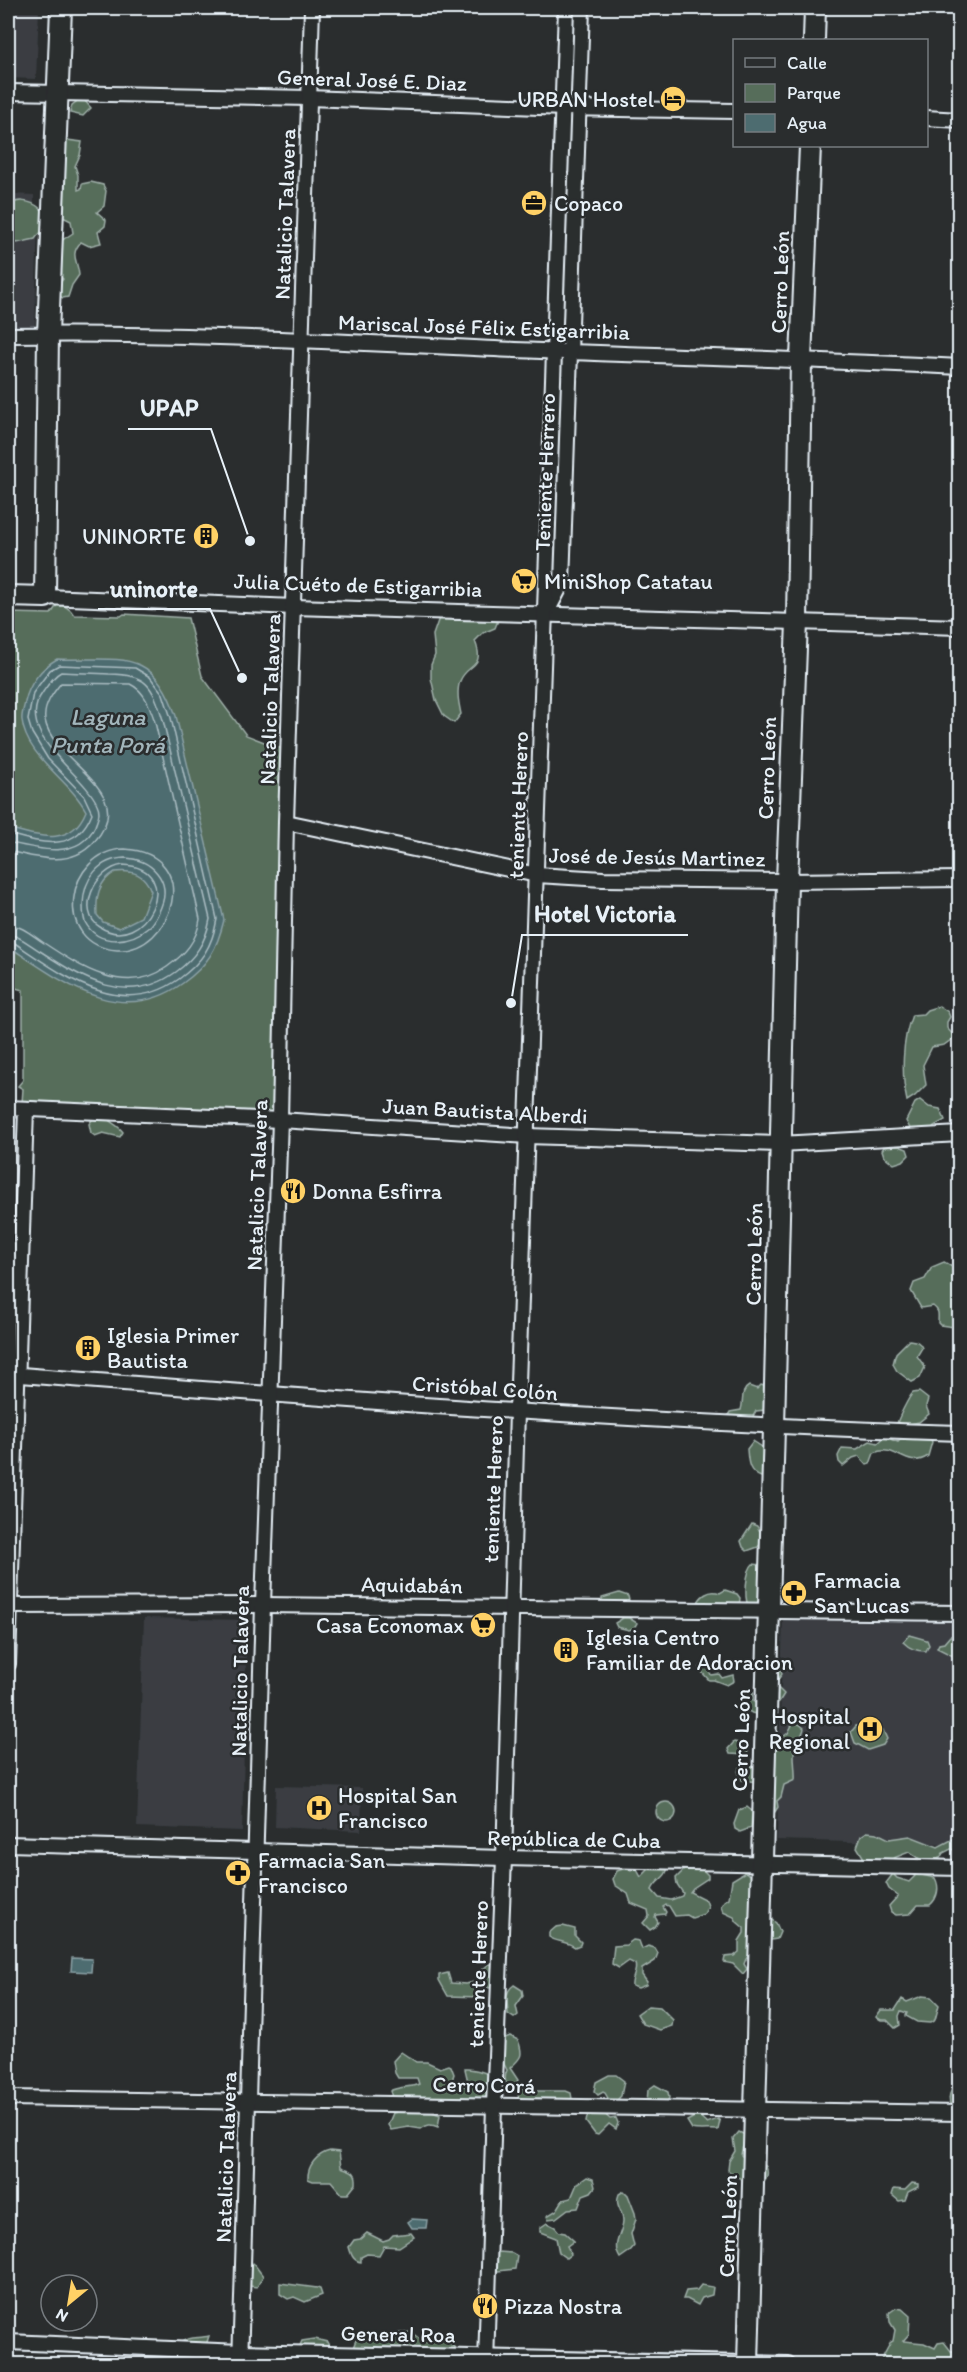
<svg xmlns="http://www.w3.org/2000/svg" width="967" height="2372" font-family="Itim,sans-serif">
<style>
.built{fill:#3a3e43}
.green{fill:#566d5a;stroke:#9fafa9;stroke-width:1.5}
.water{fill:#4d6c70;stroke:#8ba1a6;stroke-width:1.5;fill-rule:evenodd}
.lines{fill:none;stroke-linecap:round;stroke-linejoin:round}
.shore{stroke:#aabcc2;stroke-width:1.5}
.street-casing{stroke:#e8f1f8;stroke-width:18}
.secondary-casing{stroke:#e8f1f8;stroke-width:24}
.street{stroke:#2a2d2e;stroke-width:14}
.secondary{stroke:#2a2d2e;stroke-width:20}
.labels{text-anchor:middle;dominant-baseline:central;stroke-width:5;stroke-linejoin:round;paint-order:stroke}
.street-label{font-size:22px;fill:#e8f1f8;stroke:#2a2d2e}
.poi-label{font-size:22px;fill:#e8f1f8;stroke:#2a2d2e;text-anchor:start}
.water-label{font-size:24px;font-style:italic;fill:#a2b5bb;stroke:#2a2d2e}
.leader{fill:none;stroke:#e8f1f8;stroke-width:2}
.callout-dot{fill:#e8f1f8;stroke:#2a2d2e;stroke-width:2}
.callout-label{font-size:24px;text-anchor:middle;font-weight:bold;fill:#e8f1f8;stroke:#2a2d2e;stroke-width:5;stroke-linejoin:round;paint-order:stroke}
</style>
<rect width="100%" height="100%" fill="#2a2d2e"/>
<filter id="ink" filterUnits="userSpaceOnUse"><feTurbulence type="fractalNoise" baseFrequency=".0167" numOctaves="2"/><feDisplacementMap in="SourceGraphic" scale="12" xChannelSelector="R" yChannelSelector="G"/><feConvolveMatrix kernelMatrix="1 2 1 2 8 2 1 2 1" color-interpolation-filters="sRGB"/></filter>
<g filter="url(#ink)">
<!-- built -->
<g class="built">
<polygon points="8,8 39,8 36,79 8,78"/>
<polygon points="8,194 34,195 34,217 8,216"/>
<polygon points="8,218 38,219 35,327 8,326"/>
<polygon points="783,1614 959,1619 959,1845 777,1840"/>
<polygon points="144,1618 247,1620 242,1831 137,1827"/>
<polygon points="276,1786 362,1788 361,1831 275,1827"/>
</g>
<!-- green -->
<g class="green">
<polygon points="79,100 85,101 91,108 83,116 70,113 72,105"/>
<path d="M67 140 82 142 80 155 75 166 78 175V190L81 189 82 184 91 182 103 185 106 191 104 206 97 212 106 220 105 226 98 232 101 243 89 246 81 242C69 255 78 261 79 275L72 285 68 297 63 298 57 295 60 283 63 279 54 271 58 243 73 233 71 221 61 216C53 224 40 231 35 239L17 243 8 233C8 226 6 218 8 212 11 195 32 201 41 209L46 205Z"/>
<path d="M57 605C65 605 70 608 74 615L121 616 124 614 188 618 202 676 246 735 285 750 276 1116 22 1103 23 1089 18 1086 23 1080V990L8 986V613L51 614Z"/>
<path d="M440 615 499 618 495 628 483 633 475 641C486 669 467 663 460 681 456 692 459 704 461 714L454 723 444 716 436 700 431 678V665L435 655 433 635Z"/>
<path d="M939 1006 948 1012 950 1017 947 1022V1028L955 1037 944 1045 932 1047 923 1065 926 1085 915 1096 907 1101C901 1074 902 1040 912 1015L923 1014 927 1010Z"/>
<polygon points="920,1100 929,1107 940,1109 945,1120 934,1126 931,1131 912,1132 906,1121 915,1103"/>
<path d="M95 1116H104C110 1123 117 1124 123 1132L120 1137 103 1133 95 1136 91 1133 89 1124Z"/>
<polygon points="899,1146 907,1149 909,1155 903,1161 894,1164 884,1156 882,1150 884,1147"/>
<path d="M944 1262 959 1271V1310L957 1313 959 1316V1323L954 1327 940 1325 938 1323C938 1315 940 1311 933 1306L921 1308 911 1291 914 1283 925 1279 932 1267Z"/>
<path d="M909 1340C915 1341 920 1341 922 1348L917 1356 925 1367 920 1378 912 1382 897 1371 893 1364 896 1353Z"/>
<path d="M761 1385 767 1387 765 1410 756 1411 752 1418 728 1419 727 1417 730 1412 741 1410C744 1401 740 1391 749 1386L757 1389Z"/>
<path d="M919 1392 928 1399 926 1406 929 1414 919 1422 900 1426 897 1424C897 1421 909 1396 913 1393Z"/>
<path d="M907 1433 930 1437 932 1442 928 1456C905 1471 897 1443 874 1453L870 1464 867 1465 859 1456 853 1458 843 1466 839 1462 838 1456 842 1448 857 1449 870 1441 878 1443 885 1437 898 1442Z"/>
<path d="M753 1441 765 1449 767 1474 761 1477C748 1472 748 1462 747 1449Z"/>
<polygon points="752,1524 757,1526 764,1539 758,1547 747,1551 743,1547 741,1541"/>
<path d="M753 1564 761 1565 763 1606 748 1605C744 1597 746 1570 753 1564Z"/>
<path d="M725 1590 737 1594 740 1598 739 1607 732 1617 726 1618 696 1606C700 1596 709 1589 720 1593Z"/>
<polygon points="619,1593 628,1596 630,1605 602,1604 602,1598"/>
<polygon points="623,1618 629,1618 637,1623 634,1628 629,1630 617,1627 615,1623"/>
<path d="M909 1635 927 1640 929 1645 926 1651C916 1651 910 1649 903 1642Z"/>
<polygon points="950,1636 959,1636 959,1659 937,1648 939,1644 944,1643"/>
<polygon points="777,1664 782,1674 777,1681 776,1686 784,1694 779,1702 773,1704"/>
<polygon points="702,1665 708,1667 711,1675 719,1674 722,1678 733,1675 734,1681 727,1685 714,1680 709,1680 699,1669"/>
<path d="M747 1692H753V1701L757 1705 758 1710 756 1714C745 1713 741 1700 747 1692Z"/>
<path d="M793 1723 799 1724 804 1728C803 1736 797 1739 795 1745 792 1753 796 1771 795 1780L784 1785 781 1797 777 1801 778 1807 775 1812 770 1811 769 1752 782 1744 783 1737 788 1733Z"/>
<polygon points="871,1725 883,1730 887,1739 883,1745 868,1750 855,1743 851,1732 856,1726"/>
<polygon points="734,1742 749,1745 747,1755 730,1754 728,1749"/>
<polygon points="741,1766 759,1767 757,1782 742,1780 738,1771"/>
<circle cx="666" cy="1812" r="10"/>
<polygon points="747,1807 752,1811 751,1828 740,1832 735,1829 734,1824 739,1810"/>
<path d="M867 1832 877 1833 889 1839 910 1836 938 1847 959 1836V1852L951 1849 943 1853 940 1858C926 1862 919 1860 909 1852L886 1861 865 1860 857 1847 861 1836Z"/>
<path d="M654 1864 668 1866C667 1879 656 1879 652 1890L659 1898 671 1900 682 1896 683 1893 677 1884 676 1878 687 1867 699 1866 708 1875V1878L693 1888 690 1892 706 1900 708 1906 704 1914 692 1918 687 1915 675 1916 669 1906 666 1905 663 1907 666 1912 665 1914 656 1915 655 1917 658 1922 655 1927 650 1930 643 1923 649 1916 648 1910 631 1903 628 1894 615 1885 613 1879 617 1871 626 1868 631 1871 636 1868 641 1877Z"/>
<path d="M745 1872 753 1876 768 1917 776 1923 780 1932 777 1939C765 1940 747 1952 744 1964L747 1969 743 1974 733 1964 724 1962 725 1957 734 1956 739 1952V1941L744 1933V1928L737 1922 734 1917 723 1912 721 1906 724 1901 729 1898 732 1880Z"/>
<path d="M893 1874 897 1878 909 1882 917 1874 935 1878C940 1887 938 1898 930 1905H918L910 1914 896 1915 891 1912 889 1906 898 1896 889 1889 886 1883Z"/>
<path d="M563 1926 575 1929V1936L581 1942 580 1945 575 1947C564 1940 558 1943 549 1937V1933L556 1927Z"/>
<path d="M633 1940 639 1941 642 1949 648 1946 655 1948 658 1953 655 1961 642 1969V1975L647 1982 646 1985 638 1988 632 1986C631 1978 638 1971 635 1964L629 1961 619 1968 612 1964 614 1946 626 1945Z"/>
<path d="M489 1964C497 1965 506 1972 506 1980L495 1989 486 1987 480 1997 448 1996 439 1980V1975L448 1973 451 1983 466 1984 478 1981 482 1970Z"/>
<path d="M514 1985 522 1990 523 1996 516 2006 518 2015 514 2018 508 2014C508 2002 503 1993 514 1985Z"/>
<polygon points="922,1996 931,1997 939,2005 935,2020 930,2023 917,2022 906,2016 907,2013 901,2011 899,2016 900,2025 895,2028 887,2020 881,2020 876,2017 881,2010 895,2010 902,1999 907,2002"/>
<polygon points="648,2006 660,2007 673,2020 672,2026 660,2030 643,2024 637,2014"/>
<path d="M510 2036 518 2040C524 2056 521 2058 510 2068L518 2080 515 2085 509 2087C504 2082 504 2077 507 2070 501 2058 491 2042 510 2036Z"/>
<path d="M401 2052 416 2062H427L440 2068 449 2065 451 2066 454 2074 451 2083 457 2086H469L465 2069C474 2068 481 2072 490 2074L488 2094 483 2104 429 2111 440 2115 438 2127C431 2124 427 2124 421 2129L409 2127 391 2130 388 2125 393 2113 416 2109 392 2097 390 2091C398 2086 410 2088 419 2084L417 2078H398L395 2073 393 2061Z"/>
<polygon points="609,2075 616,2075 624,2081 621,2096 614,2103 609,2100 605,2093 603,2092 598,2095 594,2091 596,2082"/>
<path d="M959 2080V2116C945 2105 947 2092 959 2080Z"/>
<polygon points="655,2085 668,2092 669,2098 666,2104 647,2102 648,2090"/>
<polygon points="521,2088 529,2091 566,2091 571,2093 572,2099 570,2101 519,2100 518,2093"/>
<polygon points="591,2113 603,2113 610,2119 616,2118 618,2123 616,2129 609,2124 598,2135 595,2134 586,2122 587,2117"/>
<path d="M698 2115 707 2123 718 2119 720 2121 718 2130C710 2129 699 2131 692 2129L687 2121Z"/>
<path d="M739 2132 745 2135 741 2155 750 2165 761 2162C770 2167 769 2179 761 2185 749 2180 737 2180 728 2170L729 2161 735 2151 733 2139Z"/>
<path d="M330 2151 339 2152 341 2167C351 2171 357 2170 356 2184L348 2194H342L331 2181H313L308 2179C307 2166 317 2154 330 2151Z"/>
<polygon points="587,2177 593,2179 595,2187 591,2192 583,2195 578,2208 568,2209 556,2218 548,2219 547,2216 557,2210 563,2200 571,2198 577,2184"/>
<polygon points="912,2183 918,2184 918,2187 908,2192 905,2200 899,2201 892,2195 894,2189 905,2190"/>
<path d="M624 2191 628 2195 635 2213 636 2219 631 2234 634 2246 630 2251 620 2258C611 2244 622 2235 623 2221 623 2209 614 2206 619 2194Z"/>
<polygon points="547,2223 555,2227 559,2232 565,2233 574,2241 567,2246 571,2254 566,2258 559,2253 556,2238 540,2232 540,2228"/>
<path d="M367 2233 383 2241 389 2239 393 2235 411 2233 414 2237 399 2247 384 2246 379 2255 367 2254 361 2257V2262C353 2261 351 2254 349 2247L354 2240 360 2239Z"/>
<polygon points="499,2252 512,2253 517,2256 515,2269 498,2271 492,2269 493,2255"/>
<polygon points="248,2262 254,2264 263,2276 257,2287 249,2286"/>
<polygon points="280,2283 317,2288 320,2289 322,2295 305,2302 294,2297 288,2299 280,2294"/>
<polygon points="701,2285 713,2287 712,2295 702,2298 698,2305 687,2299 683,2299 686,2291 697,2290"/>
<polygon points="896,2308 902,2309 910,2316 909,2334 903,2341 924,2343 935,2348 938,2343 944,2342 951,2351 959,2351 959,2364 879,2364 891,2342 893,2341 895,2330 890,2322 889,2313"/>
<path d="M411 2332C430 2348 424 2340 446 2340L456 2349 458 2356 383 2361 380 2363 430 2364H250V2359L367 2363 352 2350 356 2340 362 2338 380 2339 385 2335Z"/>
<path d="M209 2336 204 2351 178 2345C187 2335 198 2339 209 2336Z"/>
<polygon points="315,2339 327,2342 330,2348 298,2350 302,2341"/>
</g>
<!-- water -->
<g class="water">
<path d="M57 659C120 661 153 646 176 716L224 920C217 949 208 965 183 983 120 1029 61 981 8 946V828C38 836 71 848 86 811 70 780 26 757 22 720 21 715 24 708 25 702 29 684 41 668 57 659ZM115 872C133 870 145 874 151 891L141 917 119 928 103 922 97 915C96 897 98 882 115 872Z"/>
<polygon points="72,1958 92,1959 91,1972 71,1971"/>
<polygon points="412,2219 427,2220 426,2228 412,2228 408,2222"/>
</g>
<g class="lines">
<!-- shore -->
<g class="shore">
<path d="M8 834C41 843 76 854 92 813L84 796 48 759 32 733 28 720 33 693 50 670 59 665 135 668 150 677 163 694 171 718 217 919C212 947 202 962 179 979 120 1021 63 975 13 942H8"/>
<path d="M8 842C36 849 79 861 95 826 98 818 101 812 97 804 83 772 12 734 43 692 48 685 53 676 61 672 77 673 93 673 109 674 147 675 152 684 163 720L210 919C206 942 195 958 176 972 128 1007 83 979 40 951 30 945 19 935 8 934"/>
<path d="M125 849C204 854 173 953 117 950 51 946 65 850 125 849Z"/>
<path d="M8 851C37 858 71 868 94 842 141 790 53 764 45 720 43 706 53 693 61 683L130 684C145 691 150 707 155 722L200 919C197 941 185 954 167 967 126 997 80 967 44 943 33 936 22 925 8 925"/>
<path d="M125 858C151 859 172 880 161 907 158 914 155 923 149 927 131 943 98 947 85 922 83 916 83 910 83 904 84 878 99 859 125 858Z"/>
<path d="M123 865C188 868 144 956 100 927 76 912 94 869 123 865Z"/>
</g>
<!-- street casing -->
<g class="street-casing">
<g id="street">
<polyline points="8,92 309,98 564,108 734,111"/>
<polyline points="926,118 960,120"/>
<path d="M8 335C176 332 346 342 515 350 663 356 811 359 960 367"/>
<polyline points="45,597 294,607 960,627"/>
<polyline points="548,610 562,583 582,8"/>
<polyline points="286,822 537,875 603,879 787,881 960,879"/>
<polyline points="8,1108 280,1120 527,1136 780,1144 960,1134"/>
<path d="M8 1374C325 1399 642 1423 960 1433"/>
<polyline points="8,1606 263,1605 960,1613"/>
<polyline points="8,1664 26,1109"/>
<polyline points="8,1844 504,1858 960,1868"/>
<polyline points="8,2098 960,2113"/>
<polyline points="8,2342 241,2352 788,2364"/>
<polyline points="240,2364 263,1605 280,1120 286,822 312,8"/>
<polyline points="486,2364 494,2106 504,1858 517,1412 566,8"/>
</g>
</g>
<!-- secondary casing -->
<g class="secondary-casing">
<g id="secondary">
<polyline points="814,40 815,8"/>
<polyline points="8,596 45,597 48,334 61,8"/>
<polyline points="748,2364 774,1427 787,881 797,622 801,359 810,146"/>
</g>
</g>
<!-- street -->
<use href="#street" class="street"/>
<!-- secondary -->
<use href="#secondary" class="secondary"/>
</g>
</g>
<!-- icons -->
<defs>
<g id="hotel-disc" transform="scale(1.35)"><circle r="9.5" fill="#ffd166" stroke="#2a2d2e"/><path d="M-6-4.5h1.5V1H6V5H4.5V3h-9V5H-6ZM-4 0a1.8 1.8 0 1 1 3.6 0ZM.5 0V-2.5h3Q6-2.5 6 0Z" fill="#111"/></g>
<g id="office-disc" transform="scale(1.35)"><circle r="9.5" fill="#ffd166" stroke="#2a2d2e"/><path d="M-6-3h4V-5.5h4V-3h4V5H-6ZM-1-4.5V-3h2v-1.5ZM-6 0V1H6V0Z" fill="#111"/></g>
<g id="building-disc" transform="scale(1.35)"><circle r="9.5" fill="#ffd166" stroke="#2a2d2e"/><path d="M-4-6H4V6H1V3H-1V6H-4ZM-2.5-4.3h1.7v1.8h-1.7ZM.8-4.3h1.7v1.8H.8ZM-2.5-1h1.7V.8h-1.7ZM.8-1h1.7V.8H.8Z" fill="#111"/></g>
<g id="supermarket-disc" transform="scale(1.35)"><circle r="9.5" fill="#ffd166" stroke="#2a2d2e"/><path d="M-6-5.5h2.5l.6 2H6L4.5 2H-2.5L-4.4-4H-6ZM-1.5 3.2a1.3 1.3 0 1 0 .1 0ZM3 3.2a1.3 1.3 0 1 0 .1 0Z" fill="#111"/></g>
<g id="restaurant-disc" transform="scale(1.35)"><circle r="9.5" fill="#ffd166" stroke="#2a2d2e"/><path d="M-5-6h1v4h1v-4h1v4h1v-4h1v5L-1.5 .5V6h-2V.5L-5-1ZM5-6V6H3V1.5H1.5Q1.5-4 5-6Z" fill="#111"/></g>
<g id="pharmacy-disc" transform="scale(1.35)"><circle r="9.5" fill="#ffd166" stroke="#2a2d2e"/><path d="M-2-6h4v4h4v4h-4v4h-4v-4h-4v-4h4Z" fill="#111"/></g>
<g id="hospital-disc" transform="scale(1.35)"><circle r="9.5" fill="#ffd166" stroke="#2a2d2e"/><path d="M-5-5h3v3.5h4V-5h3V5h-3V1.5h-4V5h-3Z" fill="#111"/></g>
</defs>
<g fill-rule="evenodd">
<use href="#hotel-disc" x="673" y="99"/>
<use href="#office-disc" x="534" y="203"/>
<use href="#building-disc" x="206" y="536"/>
<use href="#supermarket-disc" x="524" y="581"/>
<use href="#restaurant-disc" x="293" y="1191"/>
<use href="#building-disc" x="88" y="1348"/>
<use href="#pharmacy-disc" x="794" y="1593"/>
<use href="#supermarket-disc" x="483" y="1625"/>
<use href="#building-disc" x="566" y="1650"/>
<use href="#hospital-disc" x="870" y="1729"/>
<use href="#hospital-disc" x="319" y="1808"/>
<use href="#pharmacy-disc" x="238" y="1873"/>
<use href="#restaurant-disc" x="485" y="2306"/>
</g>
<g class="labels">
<!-- street labels -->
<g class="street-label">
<text transform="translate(372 80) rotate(2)">General José E. Diaz</text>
<text transform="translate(285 214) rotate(-88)">Natalicio Talavera</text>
<text transform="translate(780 282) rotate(-88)">Cerro León</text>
<text transform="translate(484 327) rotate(2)">Mariscal José Félix Estigarribia</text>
<text transform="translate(545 472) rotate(-88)">Teniente Herrero</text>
<text transform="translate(358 585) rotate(2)">Julia Cuéto de Estigarribia</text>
<text transform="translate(270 699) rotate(-88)">Natalicio Talavera</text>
<text transform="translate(767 768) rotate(-88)">Cerro León</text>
<text transform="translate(518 805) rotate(-88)">teniente Herero</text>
<text transform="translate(657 857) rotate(1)">José de Jesús Martinez</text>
<text transform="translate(485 1111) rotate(3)">Juan Bautista Alberdi</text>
<text transform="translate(257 1185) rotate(-88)">Natalicio Talavera</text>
<text transform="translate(754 1254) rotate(-89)">Cerro León</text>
<text transform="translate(485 1388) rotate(4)">Cristóbal Colón</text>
<text transform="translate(493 1489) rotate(-88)">teniente Herero</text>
<text transform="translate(412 1585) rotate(1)">Aquidabán</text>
<text transform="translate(240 1671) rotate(-89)">Natalicio Talavera</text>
<text transform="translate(741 1740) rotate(-88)">Cerro León</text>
<text transform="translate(574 1839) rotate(1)">República de Cuba</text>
<text transform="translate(478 1974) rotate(-88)">teniente Herero</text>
<text transform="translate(484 2085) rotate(1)">Cerro Corá</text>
<text transform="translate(226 2157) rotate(-88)">Natalicio Talavera</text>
<text transform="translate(728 2226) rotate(-88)">Cerro León</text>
<text transform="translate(398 2334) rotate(1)">General Roa</text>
</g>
<!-- poi labels -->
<g class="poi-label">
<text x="654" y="99" text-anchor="end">URBAN Hostel</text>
<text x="554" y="203">Copaco</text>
<text x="186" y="536" text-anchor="end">UNINORTE</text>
<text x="544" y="581">MiniShop Catatau</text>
<text x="312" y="1191">Donna Esfirra</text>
<text x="107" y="1335">Iglesia Primer<tspan x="107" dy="25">Bautista</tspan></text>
<text x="814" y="1580">Farmacia<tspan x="814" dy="25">San Lucas</tspan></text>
<text x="464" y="1625" text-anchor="end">Casa Economax</text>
<text x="586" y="1637">Iglesia Centro<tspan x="586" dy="25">Familiar de Adoracion</tspan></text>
<text x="850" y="1716" text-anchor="end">Hospital<tspan x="850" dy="25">Regional</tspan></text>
<text x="338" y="1795">Hospital San<tspan x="338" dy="25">Francisco</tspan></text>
<text x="258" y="1860">Farmacia San<tspan x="258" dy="25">Francisco</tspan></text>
<text x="504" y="2306">Pizza Nostra</text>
</g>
<!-- water labels -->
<g class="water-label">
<text x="108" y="716">Laguna<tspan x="108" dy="28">Punta Porá</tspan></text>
</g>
</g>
<!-- callouts -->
<path class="leader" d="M250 541L211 429H128M242 678L210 609H98M511 1003L522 935H688"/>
<g class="callout-dot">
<circle cx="250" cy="541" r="6"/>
<circle cx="242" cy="678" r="6"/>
<circle cx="511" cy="1003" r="6"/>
</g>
<g class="callout-label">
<text x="169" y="416">UPAP</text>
<text x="154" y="597">uninorte</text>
<text x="605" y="922">Hotel Victoria</text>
</g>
<!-- margin -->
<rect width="967" height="2372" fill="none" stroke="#2a2d2e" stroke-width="30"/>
<rect x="15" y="15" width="937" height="2342" fill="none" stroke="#e8f1f8" stroke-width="2" filter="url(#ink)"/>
<!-- legend -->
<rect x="733" y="39" width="195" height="108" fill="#2a2d2e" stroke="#767b7f" stroke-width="1.5"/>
<rect x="745" y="58" width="30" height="9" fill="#2a2d2e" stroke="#767b7f" stroke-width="1.5"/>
<text x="787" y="69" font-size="18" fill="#e8f1f8">Calle</text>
<rect x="745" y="84" width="30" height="18" fill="#566d5a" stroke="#767b7f" stroke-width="1.5"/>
<text x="787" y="99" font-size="18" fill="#e8f1f8">Parque</text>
<rect x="745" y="114" width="30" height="18" fill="#4d6c70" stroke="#767b7f" stroke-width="1.5"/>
<text x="787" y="129" font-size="18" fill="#e8f1f8">Agua</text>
<!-- north arrow -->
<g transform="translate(69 2303) rotate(210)"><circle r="28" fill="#2a2d2e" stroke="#767b7f" stroke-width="1.5"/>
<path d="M0-4.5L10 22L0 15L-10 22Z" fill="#ffd166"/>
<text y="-9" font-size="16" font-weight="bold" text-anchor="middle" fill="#e8f1f8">N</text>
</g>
</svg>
